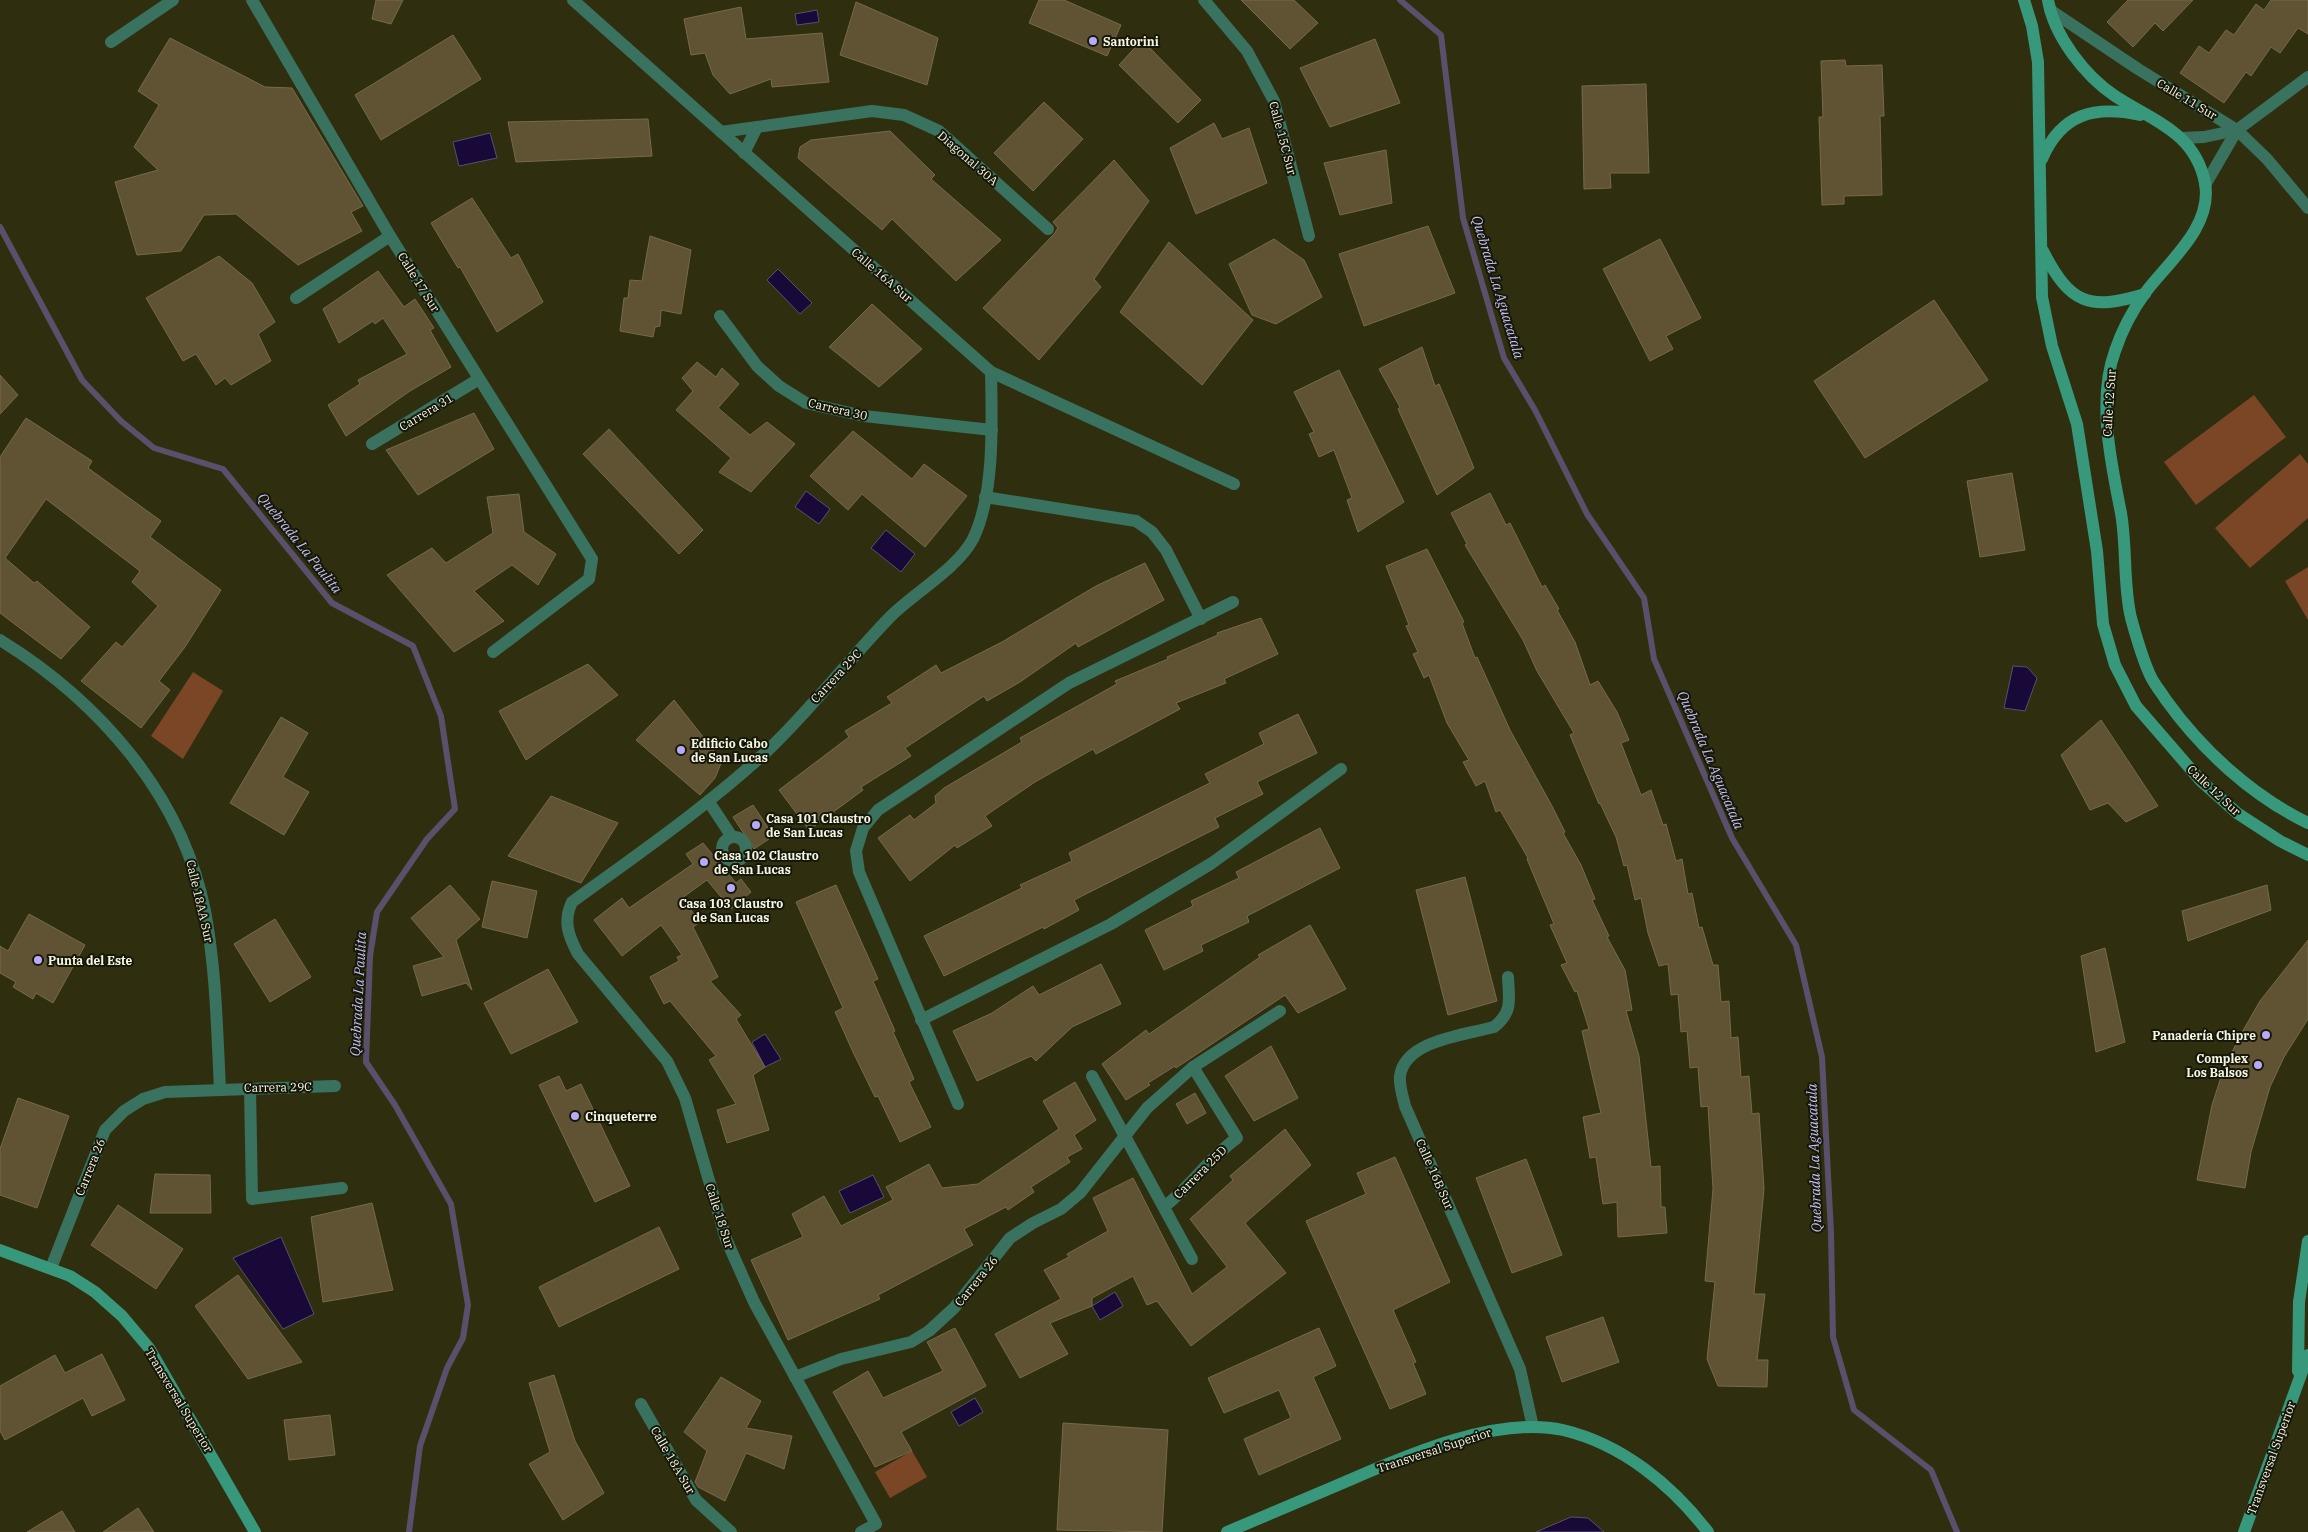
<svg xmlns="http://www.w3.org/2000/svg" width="2308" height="1532" font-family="'IBM Plex Serif',serif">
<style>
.green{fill:#7b4625}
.water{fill:#180939;stroke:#5a506c}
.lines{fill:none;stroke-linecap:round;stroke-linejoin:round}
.stream{stroke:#5a506c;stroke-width:6}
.building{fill:#5f5333;stroke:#766a49}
.minor{stroke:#3a7260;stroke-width:12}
.secondary{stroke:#38987c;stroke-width:12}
.poi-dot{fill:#b7abf8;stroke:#161709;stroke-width:2}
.labels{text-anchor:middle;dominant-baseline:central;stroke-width:4;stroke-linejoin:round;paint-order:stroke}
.poi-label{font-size:12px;font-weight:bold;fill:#f5f7e4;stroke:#161709;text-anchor:start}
.street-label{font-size:12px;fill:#f5f7e4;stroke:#161709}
.water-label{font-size:14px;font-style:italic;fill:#c6c0f2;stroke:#161709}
</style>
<rect width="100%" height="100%" fill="#2f2f0f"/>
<!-- green -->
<g class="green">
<polygon points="2254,395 2286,437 2196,505 2164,462"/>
<polygon points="2300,454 2308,464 2308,518 2250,568 2215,528"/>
<polygon points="2308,567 2308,620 2285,581"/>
<polygon points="193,672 223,691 183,759 151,736"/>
<polygon points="912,1451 927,1477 890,1498 875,1472"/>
</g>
<!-- water -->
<g class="water">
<polygon points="817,10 819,22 797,25 795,14"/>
<polygon points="490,133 497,158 459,166 453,142"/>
<polygon points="778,269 812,303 800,314 767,280"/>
<polygon points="806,491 830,509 819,524 795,507"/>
<polygon points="886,530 915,554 901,572 871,548"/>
<polygon points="2013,666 2027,667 2037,678 2025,711 2004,708"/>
<polygon points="765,1034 781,1059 765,1067 752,1042"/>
<polygon points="873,1175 884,1197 850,1213 839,1191"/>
<polygon points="281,1237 314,1314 283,1329 233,1258"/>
<polygon points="1115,1292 1123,1306 1100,1320 1092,1306"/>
<polygon points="975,1398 983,1412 959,1426 951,1412"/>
<polygon points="1571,1517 1588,1518 1604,1532 1536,1532"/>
</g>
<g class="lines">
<!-- stream -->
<g class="stream">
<polyline points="1400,0 1441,35 1463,218 1504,358 1535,410 1587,514 1644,598 1654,659 1732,838 1796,945 1822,1057 1831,1233 1833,1337 1854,1410 1931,1470 1957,1532"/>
<polyline points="0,227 82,380 121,421 154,448 223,469 332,603 413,646 441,716 455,809 427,839 377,912 370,956 366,1062 395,1105 451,1204 468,1305 463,1338 447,1368 420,1446 409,1532"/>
</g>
</g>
<!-- building -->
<g class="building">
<polygon points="376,0 403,0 391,24 372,19"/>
<polygon points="1039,0 1064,0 1121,25 1107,56 1029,23"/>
<polygon points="1241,0 1294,0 1318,23 1290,49"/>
<polygon points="2128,0 2193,0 2163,31 2155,23 2133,47 2107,22"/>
<polygon points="2271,0 2308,0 2308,34 2298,28 2280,53 2271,47 2251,76 2246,72 2224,103 2180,73 2199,46 2209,53 2226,30 2234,35 2256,4 2264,10"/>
<polygon points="856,2 938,38 927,85 840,55"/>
<polygon points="741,7 746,39 822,33 829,82 772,87 771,79 730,94 713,75 705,53 691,55 684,19"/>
<polygon points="453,35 481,79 381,140 355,95"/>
<polygon points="170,38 265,87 292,88 363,206 351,212 362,231 298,265 236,214 204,215 181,251 137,255 115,182 158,170 134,147 159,105 138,91"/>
<polygon points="1375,39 1400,103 1330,127 1300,68"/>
<polygon points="1142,40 1201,100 1178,123 1119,65"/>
<polygon points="1845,60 1846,66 1882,65 1884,116 1880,116 1882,195 1844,196 1844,204 1822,205 1819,117 1823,117 1821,61"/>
<polygon points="1646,84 1649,173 1610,173 1611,188 1584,189 1582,86"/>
<polygon points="1044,102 1083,139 1033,191 994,153"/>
<polygon points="648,119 652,156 516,162 508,122"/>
<polygon points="1214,123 1222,139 1249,128 1267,183 1196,214 1170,148"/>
<polygon points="890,131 935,175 931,179 1001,240 956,281 892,219 882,230 798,158 800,147 811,140"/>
<polygon points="1386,150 1392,203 1340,215 1324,163"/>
<polygon points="1114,160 1149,201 1094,279 1101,287 1039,360 983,308 1054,234 1058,228 1053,222"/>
<polygon points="472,198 511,258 518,254 543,302 497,332 460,267 458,268 431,223"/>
<polygon points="1428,226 1455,293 1364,326 1339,254"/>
<polygon points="650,236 691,250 681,314 661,310 660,326 655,327 653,337 620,331 624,298 628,298 630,280 642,281"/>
<polygon points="1274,239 1304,260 1322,297 1276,324 1252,315 1229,264"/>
<polygon points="1660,239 1701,318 1666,336 1673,349 1650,361 1603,269"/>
<polygon points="1169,242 1253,320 1202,385 1120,312"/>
<polygon points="219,256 252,283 275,322 258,334 271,361 231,385 225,378 216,385 196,354 183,361 146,298"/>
<polygon points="378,271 404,307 415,299 434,328 430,330 451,367 410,391 346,436 328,405 360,384 358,380 407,354 383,318 375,324 373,321 339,343 323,309"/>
<polygon points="1934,300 1988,380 1865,458 1814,381"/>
<polygon points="872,304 922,349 879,387 829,347"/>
<polygon points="1422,347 1435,386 1439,384 1474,468 1437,495 1398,409 1400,407 1379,369"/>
<polygon points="697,362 716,377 722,368 739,384 718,408 750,435 767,422 795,444 751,492 719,472 731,458 676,410 693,391 682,378"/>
<polygon points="1339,370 1404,502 1358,532 1347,500 1352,498 1334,450 1319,457 1309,434 1314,432 1294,392"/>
<polygon points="0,375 18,395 0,414"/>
<polygon points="474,413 494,449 418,495 386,450"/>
<polygon points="26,418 92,461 88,468 161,521 150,537 221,590 185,647 159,681 170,690 141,728 81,681 116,642 122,647 158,606 132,582 140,571 46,499 5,558 34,583 37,581 90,627 61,659 0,613 0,457"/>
<polygon points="609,429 703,530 679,554 583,454"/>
<polygon points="853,431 912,479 924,464 967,496 925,547 862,494 848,510 810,476"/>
<polygon points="2012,473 2025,550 1980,557 1967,481"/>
<polygon points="1490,493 1506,525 1510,523 1542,587 1545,585 1559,609 1557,610 1575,642 1590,685 1598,681 1617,712 1629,740 1621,743 1641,795 1651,790 1663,825 1666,824 1676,861 1682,859 1688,894 1692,893 1699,928 1702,927 1713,965 1718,965 1721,1002 1729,1001 1731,1038 1738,1037 1741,1077 1749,1076 1752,1114 1759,1113 1764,1189 1754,1294 1765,1294 1757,1360 1768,1360 1767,1387 1718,1386 1707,1359 1715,1282 1705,1281 1713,1189 1708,1106 1701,1107 1698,1067 1690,1068 1687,1031 1681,1032 1678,994 1671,995 1668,964 1659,966 1648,933 1641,898 1635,900 1627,865 1624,866 1616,837 1600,803 1599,804 1570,735 1574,733 1537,671 1523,640 1465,545 1467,544 1451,513"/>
<polygon points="519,494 524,532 556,554 538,585 512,565 474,591 504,621 454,652 387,575 432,548 446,563 493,533 487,497"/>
<polygon points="1427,549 1464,622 1462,623 1475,658 1477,657 1510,730 1552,806 1565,832 1563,833 1581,865 1595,899 1592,900 1609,936 1607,937 1625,970 1632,1010 1626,1011 1639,1056 1651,1167 1660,1166 1661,1207 1665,1207 1667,1233 1618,1237 1617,1202 1603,1204 1596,1157 1590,1158 1583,1117 1601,1113 1582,1031 1589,1029 1577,991 1575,992 1561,965 1567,963 1550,925 1554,924 1527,859 1528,858 1500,810 1496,812 1485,781 1476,786 1463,762 1469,760 1447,723 1429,675 1424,678 1413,654 1418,652 1406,626 1409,625 1386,566"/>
<polygon points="1145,563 1164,600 1078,647 1076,643 1020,682 987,701 984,696 905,748 911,756 861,787 863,790 809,830 779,790 849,737 845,731 892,703 887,697 936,665 941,673 1002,642 1096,586"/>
<polygon points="1261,618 1278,654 1224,679 1226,683 1176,703 1180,709 1096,754 1093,749 1035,782 985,816 992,826 957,848 955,845 910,881 878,838 910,815 914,820 936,803 935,796 944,788 1022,742 1020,738 1117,684 1115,681 1168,659 1167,657 1218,635 1217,633"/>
<polygon points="588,664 618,695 526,760 499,711"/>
<polygon points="674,700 722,761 715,778 700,795 636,740"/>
<polygon points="1298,714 1317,753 1257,782 1263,794 1215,818 1219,827 1074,900 1079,910 1044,929 1043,927 944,976 924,936 1022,888 1020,885 1072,861 1069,853 1210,783 1205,774 1264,744 1259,733"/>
<polygon points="281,717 308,733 283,777 309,792 284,835 230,803"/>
<polygon points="2101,720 2158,806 2126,822 2108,803 2090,810 2061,755"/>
<polygon points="551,796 618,823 581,883 508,856"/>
<polygon points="753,805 771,832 767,835 769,839 754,849 733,817"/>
<polygon points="1320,828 1340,868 1247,916 1249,922 1201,945 1203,951 1164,970 1145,930 1193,906 1191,901 1239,878 1236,872"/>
<polygon points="703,843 736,883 741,879 751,892 731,909 707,880 682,898 700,922 693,927 718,977 710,981 741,1015 736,1019 765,1067 753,1075 769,1130 727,1143 717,1110 736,1104 709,1060 716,1056 670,1001 664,1004 650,977 679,961 677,957 682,955 661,925 622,956 594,920 622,898 629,908 693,864 686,854"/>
<polygon points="1465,877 1497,1001 1448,1015 1416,890"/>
<polygon points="492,881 537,891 527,938 482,927"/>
<polygon points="450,885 480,919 456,940 472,990 466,983 422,996 413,966 444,957 411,918"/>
<polygon points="836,885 878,979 873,981 895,1031 893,1032 914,1079 909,1082 931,1127 900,1142 878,1096 875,1097 853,1052 835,1012 843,1008 796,902"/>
<polygon points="2267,885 2271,910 2188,941 2182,911"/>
<polygon points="29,914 85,945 53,1003 36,993 33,999 13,987 16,982 0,973 0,946 8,951"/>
<polygon points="275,919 311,977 270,1002 234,944"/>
<polygon points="1310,925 1346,989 1298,1013 1285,995 1176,1068 1175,1066 1148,1083 1150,1085 1126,1100 1102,1064 1146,1030 1149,1034 1223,983 1260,957 1258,955"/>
<polygon points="2308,940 2308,1019 2284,1057 2270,1087 2251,1152 2245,1188 2197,1180 2212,1105 2224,1068 2241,1034 2260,1001"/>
<polygon points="2105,948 2125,1042 2096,1052 2081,956"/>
<polygon points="1101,964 1121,1004 1072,1027 1036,1061 1031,1056 977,1081 953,1031 992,1013 1033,986 1039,995"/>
<polygon points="548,969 578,1022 511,1054 484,1003"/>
<polygon points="1271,1046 1298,1098 1254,1121 1225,1076"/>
<polygon points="559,1076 566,1091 581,1084 630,1186 595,1202 539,1085"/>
<polygon points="1075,1082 1096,1120 1074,1135 1082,1149 1067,1157 1070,1162 1031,1187 1034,1192 1008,1210 1006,1207 964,1229 973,1245 878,1295 880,1299 788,1340 751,1260 803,1237 792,1214 824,1196 841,1226 893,1200 886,1187 929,1164 942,1188 978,1184 1059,1129 1043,1101"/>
<polygon points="1195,1093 1206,1113 1187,1124 1176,1104"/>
<polygon points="18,1098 69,1116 37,1208 0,1195 0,1149"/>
<polygon points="1285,1129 1311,1165 1245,1223 1286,1273 1191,1346 1157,1301 1147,1305 1133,1276 1092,1298 1092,1306 1050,1323 1068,1354 1020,1378 995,1334 1061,1299 1044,1270 1069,1257 1067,1254 1108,1231 1093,1198 1133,1178 1192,1294 1227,1267 1190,1219 1233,1180 1230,1176"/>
<polygon points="1395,1157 1450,1282 1393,1310 1416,1362 1413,1363 1426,1394 1390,1409 1306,1221 1366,1194 1357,1173"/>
<polygon points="1526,1159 1562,1255 1512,1273 1476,1178"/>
<polygon points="155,1174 210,1175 211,1213 150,1213"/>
<polygon points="372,1203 393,1290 323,1302 311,1217"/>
<polygon points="118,1205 183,1249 156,1289 91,1245"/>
<polygon points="659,1227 679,1269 559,1327 539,1287"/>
<polygon points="238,1275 302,1362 248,1379 195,1306"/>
<polygon points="1603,1317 1619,1362 1562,1382 1546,1337"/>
<polygon points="955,1328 986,1386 901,1432 912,1451 875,1467 833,1392 868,1371 883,1398 943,1371 927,1342"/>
<polygon points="1319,1328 1336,1366 1313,1377 1341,1439 1259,1475 1244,1439 1291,1418 1279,1390 1224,1413 1208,1378"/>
<polygon points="102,1354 125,1400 92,1416 83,1398 5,1440 0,1431 0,1386 55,1355 65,1373"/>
<polygon points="554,1375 575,1441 604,1493 563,1520 529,1464 550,1452 529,1383"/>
<polygon points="721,1377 761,1401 746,1428 792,1436 784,1469 746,1453 725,1501 698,1487 695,1482 707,1451 684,1432"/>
<polygon points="330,1415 335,1455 289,1460 284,1420"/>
<polygon points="1063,1423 1168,1430 1162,1532 1057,1530"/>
<polygon points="138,1508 154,1532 103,1532"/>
<polygon points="62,1511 75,1532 27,1532"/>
</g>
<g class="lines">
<!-- minor -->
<g class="minor">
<polyline points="252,0 390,236 592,559 589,579 493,652"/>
<polyline points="573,0 991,372 1234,484"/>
<polyline points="1204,0 1247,51 1274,101 1309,236"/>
<polyline points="2050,10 2138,69 2237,130 2267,159 2308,208"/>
<polyline points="111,42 173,0"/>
<polyline points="721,132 872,111 904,115 939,131 1048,229"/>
<polyline points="2182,138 2204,137 2237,130"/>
<polyline points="744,153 757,127"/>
<polyline points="2205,185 2237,130 2308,77"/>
<polyline points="296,298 390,236"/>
<polyline points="720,316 757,366 779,386 806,403 864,416 992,430"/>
<polyline points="372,444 479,379"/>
<polyline points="985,497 1136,521 1152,532 1166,550 1201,619"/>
<path d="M0 640C99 701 182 795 205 911 216 969 217 1030 220 1089"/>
<polyline points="709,802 732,837"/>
<circle cx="734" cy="849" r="12"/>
<path d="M1508 977C1509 1000 1513 1012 1494 1027 1465 1035 1405 1040 1400 1076 1399 1086 1403 1097 1405 1106L1520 1369 1533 1427"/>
<polyline points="921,1020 1111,924 1212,863 1341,769"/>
<polyline points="1092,1076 1192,1259"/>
<polyline points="250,1088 252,1199 342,1188"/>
<polyline points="958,1104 859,872 856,851 863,828 878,810 1069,683 1233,602"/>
<path d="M1164 1207C1191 1186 1209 1158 1237 1138L1193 1067"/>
<polyline points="51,1268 105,1130 124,1111 143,1099 165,1092 335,1086"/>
<polyline points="795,1377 841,1359 911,1342 929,1331 954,1308 1010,1238 1033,1223 1061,1209 1080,1193 1147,1108 1193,1067 1280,1011"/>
<polyline points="641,1404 696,1500 731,1532"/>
<path d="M861 1532 876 1524 754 1302 726 1239 685 1098 667 1061 578 954C568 935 563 921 572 902 638 854 705 808 766 752 810 711 848 660 891 616 915 592 957 569 973 539 995 494 992 421 991 372"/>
</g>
<!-- secondary -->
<g class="secondary">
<polyline points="2024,0 2032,26 2038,62 2042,297 2052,346 2077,424 2097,551 2103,624 2115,665 2136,706 2201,781 2237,813 2280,841 2308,855"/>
<path d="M2048 0C2054 36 2085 76 2115 96 2153 121 2195 132 2205 183 2213 227 2168 262 2145 293 2132 311 2122 330 2115 351 2097 400 2111 463 2121 513 2127 548 2123 584 2131 618 2136 636 2142 658 2150 675 2154 684 2161 692 2166 700 2202 750 2252 796 2308 823"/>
<path d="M2042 159C2061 114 2094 105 2140 115"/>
<path d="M2043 251C2070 304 2089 311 2145 294"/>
<polyline points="0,1250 70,1276 95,1292 122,1316 149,1348 255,1532"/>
<polyline points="2298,1371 2299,1302 2308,1241"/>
<path d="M1227 1532C1264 1516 1301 1501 1338 1485 1401 1458 1494 1415 1563 1430 1622 1444 1672 1485 1708 1532"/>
<polyline points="2244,1532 2308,1355"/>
</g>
</g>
<!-- markers -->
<g class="poi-dot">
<circle cx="1093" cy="41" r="5"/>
<circle cx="681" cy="750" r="5"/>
<circle cx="756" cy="825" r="5"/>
<circle cx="704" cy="862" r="5"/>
<circle cx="731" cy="888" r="5"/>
<circle cx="38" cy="960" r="5"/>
<circle cx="2266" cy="1035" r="5"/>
<circle cx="2258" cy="1065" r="5"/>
<circle cx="575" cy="1116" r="5"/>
</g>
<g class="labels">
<!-- poi labels -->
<g class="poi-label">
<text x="1103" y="41">Santorini</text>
<text x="691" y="743">Edificio Cabo<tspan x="691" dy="14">de San Lucas</tspan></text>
<text x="766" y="818">Casa 101 Claustro<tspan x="766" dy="14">de San Lucas</tspan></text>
<text x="714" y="855">Casa 102 Claustro<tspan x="714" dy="14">de San Lucas</tspan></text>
<text x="731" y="903" text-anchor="middle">Casa 103 Claustro<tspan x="731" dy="14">de San Lucas</tspan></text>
<text x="48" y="960">Punta del Este</text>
<text x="2256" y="1035" text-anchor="end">Panadería Chipre</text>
<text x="2248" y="1058" text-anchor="end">Complex<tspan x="2248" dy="14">Los Balsos</tspan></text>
<text x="585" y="1116">Cinqueterre</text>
</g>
<!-- street labels -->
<g class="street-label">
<text transform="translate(2187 99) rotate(31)">Calle 11 Sur</text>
<text transform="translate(1283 138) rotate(75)">Calle 15C Sur</text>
<text transform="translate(968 158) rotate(41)">Diagonal 30A</text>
<text transform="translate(882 275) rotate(41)">Calle 16A Sur</text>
<text transform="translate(419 282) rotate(58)">Calle 17 Sur</text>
<text transform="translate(2109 403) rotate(-86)">Calle 12 Sur</text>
<text transform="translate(838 409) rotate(13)">Carrera 30</text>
<text transform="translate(426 412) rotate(-31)">Carrera 31</text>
<text transform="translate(836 676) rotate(-47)">Carrera 29C</text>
<text transform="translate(2214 790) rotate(43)">Calle 12 Sur</text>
<text transform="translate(200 901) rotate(77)">Calle 18AA Sur</text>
<text transform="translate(278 1087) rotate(-1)">Carrera 29C</text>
<text transform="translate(90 1167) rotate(-68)">Carrera 26</text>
<text transform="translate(1200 1172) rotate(-45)">Carrera 25D</text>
<text transform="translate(1435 1174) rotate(66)">Calle 16B Sur</text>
<text transform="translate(720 1216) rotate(72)">Calle 18 Sur</text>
<text transform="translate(976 1281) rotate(-51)">Carrera 26</text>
<text transform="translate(179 1400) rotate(59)">Transversal Superior</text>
<text transform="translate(1434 1450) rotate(-18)">Transversal Superior</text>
<text transform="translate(2271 1458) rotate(-70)">Transversal Superior</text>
<text transform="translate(673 1460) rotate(60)">Calle 18A Sur</text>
</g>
<!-- water labels -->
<g class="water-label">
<text transform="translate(1498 287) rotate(73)">Quebrada La Aguacatala</text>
<text transform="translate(300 543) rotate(51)">Quebrada La Paulita</text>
<text transform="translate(1711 760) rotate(67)">Quebrada La Aguacatala</text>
<text transform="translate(358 994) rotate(-87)">Quebrada La Paulita</text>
<text transform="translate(1814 1158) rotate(-92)">Quebrada La Aguacatala</text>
</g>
</g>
</svg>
